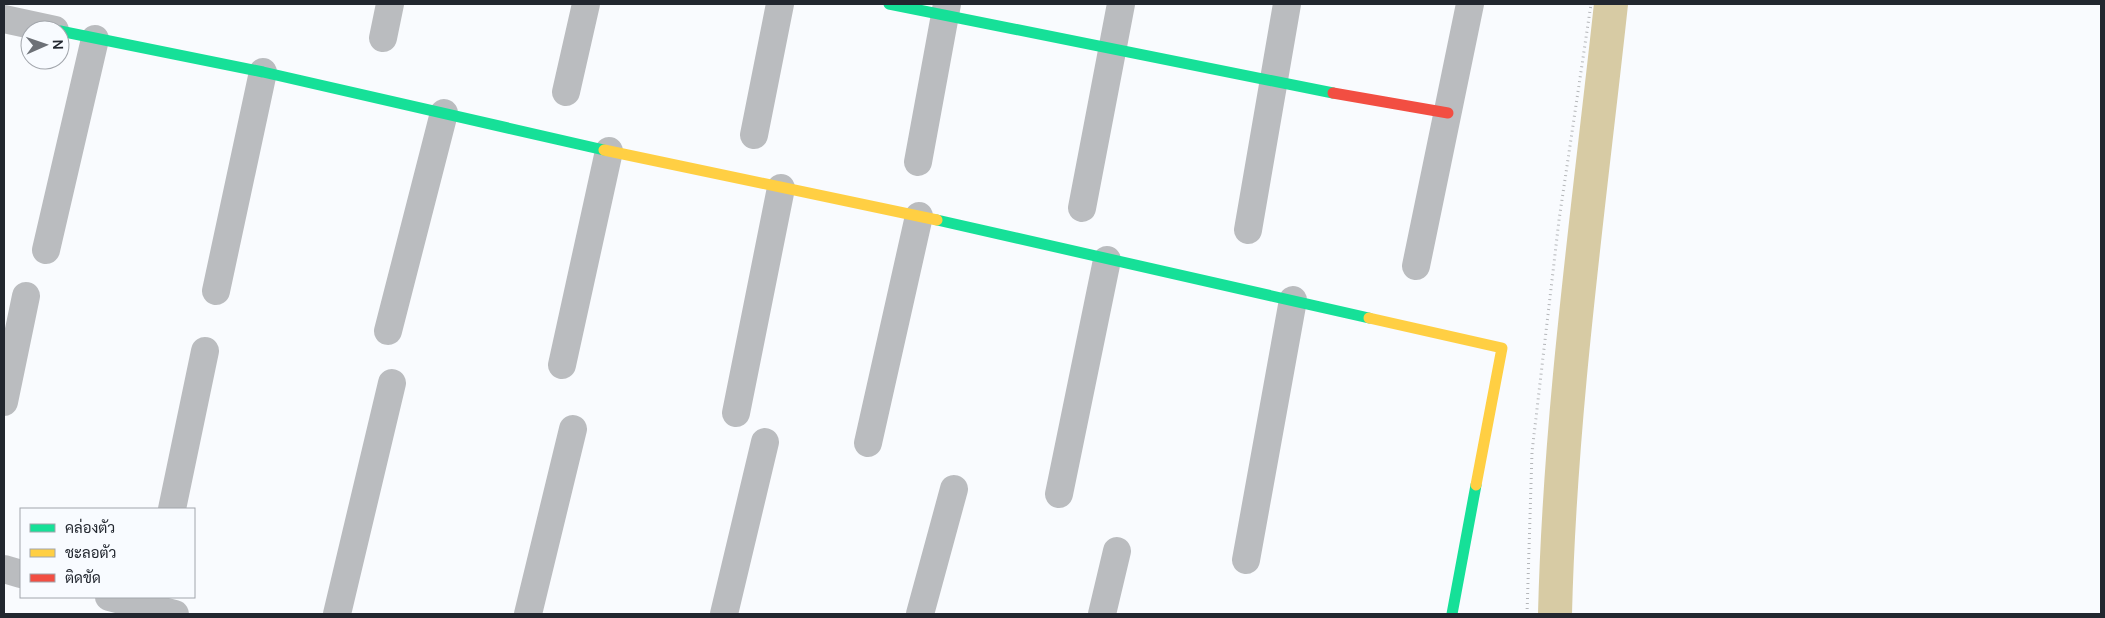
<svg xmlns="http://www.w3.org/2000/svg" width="2105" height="618" font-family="Manrope,Sarabun,sans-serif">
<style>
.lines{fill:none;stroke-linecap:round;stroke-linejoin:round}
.canal{stroke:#d7cba4;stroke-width:34}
.path{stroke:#b4b6b9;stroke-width:3;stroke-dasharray:1 4;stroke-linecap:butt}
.street{stroke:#babcbf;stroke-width:28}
.fast{stroke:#16e098;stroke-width:11}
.slow{stroke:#ffcf43;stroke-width:11}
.jam{stroke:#f24e42;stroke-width:11}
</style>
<rect width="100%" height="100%" fill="#f9fbfe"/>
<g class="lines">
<!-- canal -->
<path class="canal" d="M1555 614C1560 409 1589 207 1611 4"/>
<!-- path -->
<polyline class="path" points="1527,614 1532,452 1559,220 1591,4"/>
<!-- street -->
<g class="street">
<polyline points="4,19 55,30"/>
<polyline points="383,38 390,4"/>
<polyline points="566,92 586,4"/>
<polyline points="754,135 780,4"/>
<polyline points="918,162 947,4"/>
<polyline points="1082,208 1121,4"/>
<polyline points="1248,230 1287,4"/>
<polyline points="46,250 95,39"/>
<polyline points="1416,266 1470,4"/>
<polyline points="216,291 263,72"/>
<polyline points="388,331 444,113"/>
<polyline points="562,365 609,151"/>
<polyline points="4,402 26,296"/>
<polyline points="736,413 781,188"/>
<polyline points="868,443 919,216"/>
<polyline points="1059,494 1107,260"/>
<polyline points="172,509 205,351"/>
<polyline points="1246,560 1293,300"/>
<polyline points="4,569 21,574"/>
<polyline points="109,597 175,614"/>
<polyline points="337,614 392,383"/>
<polyline points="528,614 573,429"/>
<polyline points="724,614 765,442"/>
<polyline points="920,614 954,489"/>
<polyline points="1102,614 1117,551"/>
</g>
<!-- fast -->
<g class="fast">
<polyline points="889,4 1333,93"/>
<polyline points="60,31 263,72 604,150"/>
<polyline points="937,220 1369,318"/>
<polyline points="1452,614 1476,485"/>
</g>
<!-- slow -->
<g class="slow">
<polyline points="604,150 937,220"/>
<polyline points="1369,318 1502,348 1476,485"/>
</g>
<!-- jam -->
<polyline class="jam" points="1333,93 1448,113"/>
</g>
<!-- border -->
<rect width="2105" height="618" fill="none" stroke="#22272f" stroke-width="10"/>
<!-- legend -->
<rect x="20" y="508" width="175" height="90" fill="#f8fbff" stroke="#a2a6ac"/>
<rect x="30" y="524" width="25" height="8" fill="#16e098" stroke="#a2a6ac"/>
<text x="65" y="533" font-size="15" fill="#22272f">คล่องตัว</text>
<rect x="30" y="549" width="25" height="8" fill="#ffcf43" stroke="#a2a6ac"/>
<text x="65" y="558" font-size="15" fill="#22272f">ชะลอตัว</text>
<rect x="30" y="574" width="25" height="8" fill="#f24e42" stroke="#a2a6ac"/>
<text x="65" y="583" font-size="15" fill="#22272f">ติดขัด</text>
<!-- north arrow -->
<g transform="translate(45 45) rotate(88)"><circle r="24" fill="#f8fbff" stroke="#a2a6ac"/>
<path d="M0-4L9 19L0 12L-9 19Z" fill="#6d7177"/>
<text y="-8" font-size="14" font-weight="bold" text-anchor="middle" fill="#22272f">N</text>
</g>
</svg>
